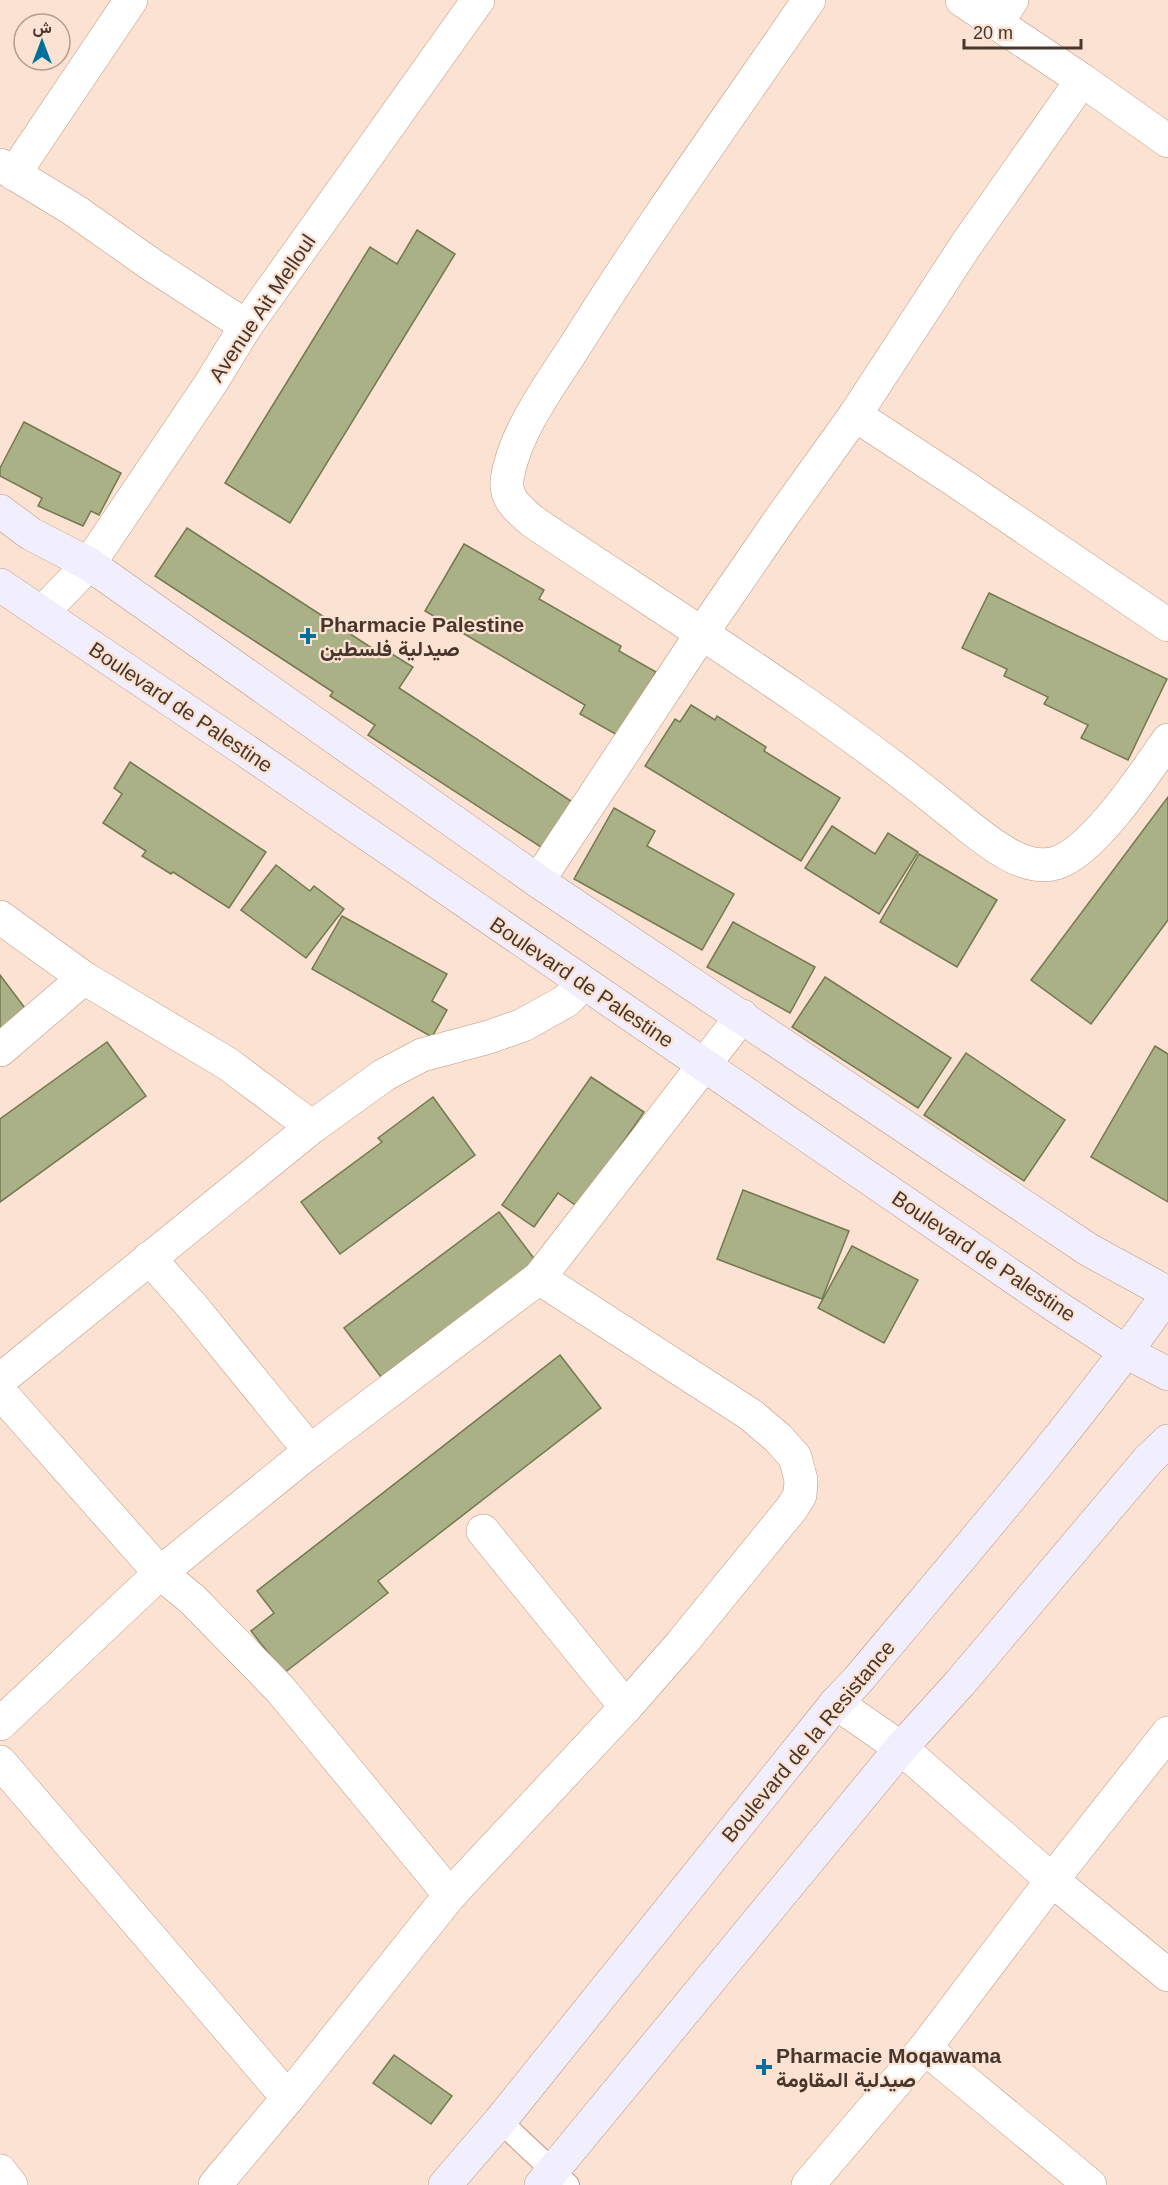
<svg xmlns="http://www.w3.org/2000/svg" width="1168" height="2185" font-family="Arial,Vazirmatn,sans-serif">
<style>
.building{fill:#abb186;stroke:#73784f;stroke-width:1.5}
.lines{fill:none;stroke-linecap:round;stroke-linejoin:round}
.lane-casing{stroke:#bf977e;stroke-width:24}
.street-casing{stroke:#bf977e;stroke-width:34}
.secondary-casing{stroke:#bf977e;stroke-width:34}
.lane{stroke:#fff;stroke-width:22}
.street{stroke:#fff;stroke-width:33}
.secondary{stroke:#f1eefd;stroke-width:33}
.poi-dot{fill:#00709b;stroke:#fce2d2;stroke-width:2}
.labels{text-anchor:middle;dominant-baseline:central;stroke-width:4.5;stroke-linejoin:round;paint-order:stroke}
.street-label{font-size:21px;fill:#47362b;stroke:#fce2d2}
.poi-label{font-size:21px;font-weight:bold;fill:#47362b;stroke:#fce2d2;text-anchor:start}
</style>
<rect width="100%" height="100%" fill="#fce2d2"/>
<!-- building -->
<g class="building">
<polygon points="417,230 455,254 290,523 225,483 370,247 397,264"/>
<polygon points="24,422 121,473 99,515 91,511 83,526 38,506 42,498 0,476 0,468"/>
<polygon points="187,528 381,654 384,649 413,667 399,688 577,805 547,851 368,735 375,725 330,696 333,692 155,576"/>
<polygon points="464,544 544,590 539,599 621,646 619,651 656,672 619,736 580,714 585,705 425,611"/>
<polygon points="989,593 1167,679 1128,760 1081,738 1088,725 1044,704 1048,697 1004,676 1007,669 962,648"/>
<polygon points="691,705 715,720 717,716 766,747 764,751 840,798 801,861 645,766 675,719 680,722"/>
<polygon points="130,762 266,852 229,908 173,872 171,874 142,856 146,851 103,823 122,794 114,788"/>
<polygon points="1168,797 1168,920 1091,1024 1031,980"/>
<polygon points="614,808 655,831 647,846 734,894 702,950 574,879"/>
<polygon points="832,826 875,854 888,833 918,852 879,914 805,868"/>
<polygon points="919,854 997,900 957,967 880,922"/>
<polygon points="276,865 310,891 314,886 344,909 306,958 241,910"/>
<polygon points="342,916 447,974 432,1001 447,1010 432,1037 312,969"/>
<polygon points="733,922 815,967 790,1013 707,967"/>
<polygon points="0,975 34,1020 0,1045"/>
<polygon points="825,977 951,1058 918,1108 792,1027"/>
<polygon points="107,1042 146,1096 0,1202 0,1119"/>
<polygon points="1155,1046 1168,1054 1168,1202 1091,1157"/>
<polygon points="966,1053 1065,1120 1024,1181 924,1115"/>
<polygon points="591,1077 644,1112 578,1207 558,1193 534,1227 502,1205"/>
<polygon points="433,1097 475,1155 340,1254 301,1202 382,1142 378,1138"/>
<polygon points="743,1190 849,1231 822,1299 717,1259"/>
<polygon points="499,1212 536,1261 381,1377 344,1328"/>
<polygon points="852,1246 918,1280 884,1343 818,1308"/>
<polygon points="560,1355 601,1408 378,1581 388,1593 284,1673 251,1631 274,1613 257,1591"/>
<polygon points="394,2055 452,2096 431,2124 373,2083"/>
</g>
<g class="lines">
<!-- lane casing -->
<g class="lane-casing">
<polyline id="lane" points="500,2121 568,2185"/>
</g>
<!-- street casing -->
<g class="street-casing">
<g id="street">
<path d="M809 0C731 114 650 226 577 343 551 384 514 432 507 480 505 500 519 509 532 521 673 616 821 706 953 814 979 834 1021 874 1056 863 1093 852 1146 772 1168 740"/>
<polyline points="962,0 1082,80 1168,141"/>
<polyline points="997,23 1012,0"/>
<polyline points="0,165 74,210 152,265 246,326"/>
<polyline points="14,174 131,0"/>
<polyline points="855,415 956,481 1168,625"/>
<polyline points="42,613 89,564 211,383 246,326 478,0"/>
<polyline points="538,881 702,633 779,521 855,415 966,245 1082,80"/>
<polyline points="0,917 84,978 228,1064 312,1127"/>
<polyline points="0,1050 84,978"/>
<polyline points="149,1258 191,1305 310,1451"/>
<polyline points="0,1380 312,1127 384,1075 422,1055 489,1037 523,1025 566,1001 583,984"/>
<polyline points="0,1392 160,1573 192,1599 280,1689 450,1895"/>
<polyline points="483,1531 626,1707"/>
<polyline points="836,1703 901,1748 1052,1880 1168,1975"/>
<polyline points="0,1724 160,1573 310,1451 539,1278 742,1016"/>
<polyline points="0,1762 288,2098"/>
<polyline points="925,2048 1090,2185"/>
<polyline points="0,2171 11,2185"/>
<polyline points="215,2185 288,2098 450,1895 626,1707 682,1643 792,1508 800,1495 801,1480 795,1457 778,1438 751,1415 539,1278"/>
<polyline points="808,2185 925,2048 1052,1880 1168,1733"/>
</g>
</g>
<!-- secondary casing -->
<g class="secondary-casing">
<g id="secondary">
<polyline points="0,511 31,534 89,564 538,881 1089,1250 1168,1293"/>
<polyline points="0,585 242,748 1054,1305 1126,1352 1168,1374"/>
<path d="M445 2185 500 2121 836 1703 857 1681C963 1554 1072 1429 1168 1294"/>
<polyline points="541,2185 901,1748 960,1683 1149,1459 1168,1441"/>
</g>
</g>
<!-- lane -->
<use href="#lane" class="lane"/>
<!-- street -->
<use href="#street" class="street"/>
<!-- secondary -->
<use href="#secondary" class="secondary"/>
</g>
<!-- markers -->
<g class="poi-dot">
<path d="M305 627h6v6h6v6h-6v6h-6v-6h-6v-6h6z"/>
<path d="M761 2058h6v6h6v6h-6v6h-6v-6h-6v-6h6z"/>
</g>
<g class="labels">
<!-- street labels -->
<g class="street-label">
<text transform="translate(262 308) rotate(-56)">Avenue Ait Melloul</text>
<text transform="translate(181 707) rotate(34)">Boulevard de Palestine</text>
<text transform="translate(582 982) rotate(34)">Boulevard de Palestine</text>
<text transform="translate(984 1256) rotate(34)">Boulevard de Palestine</text>
<text transform="translate(808 1741) rotate(-50)">Boulevard de la Resistance</text>
</g>
<!-- poi labels -->
<g class="poi-label">
<text x="320" y="624">Pharmacie Palestine<tspan x="320" dy="24">صيدلية فلسطين</tspan></text>
<text x="776" y="2055">Pharmacie Moqawama<tspan x="776" dy="24">صيدلية المقاومة</tspan></text>
</g>
</g>
<!-- north arrow -->
<g transform="translate(42 42)"><circle r="28" fill="#fce2d2" stroke="#b49d8f" stroke-width="1.5"/>
<path d="M0-4.5L10 22L0 15L-10 22Z" fill="#00709b"/>
<text y="-9" font-size="16" font-weight="bold" text-anchor="middle" fill="#47362b">ش</text>
</g>
<!-- scale -->
<path d="M964 39v9h117v-9" fill="none" stroke="#47362b" stroke-width="3"/>
<text x="973" y="39" font-size="18" fill="#47362b" stroke="#fce2d2" stroke-width="4.5" paint-order="stroke">20 m</text>
</svg>
